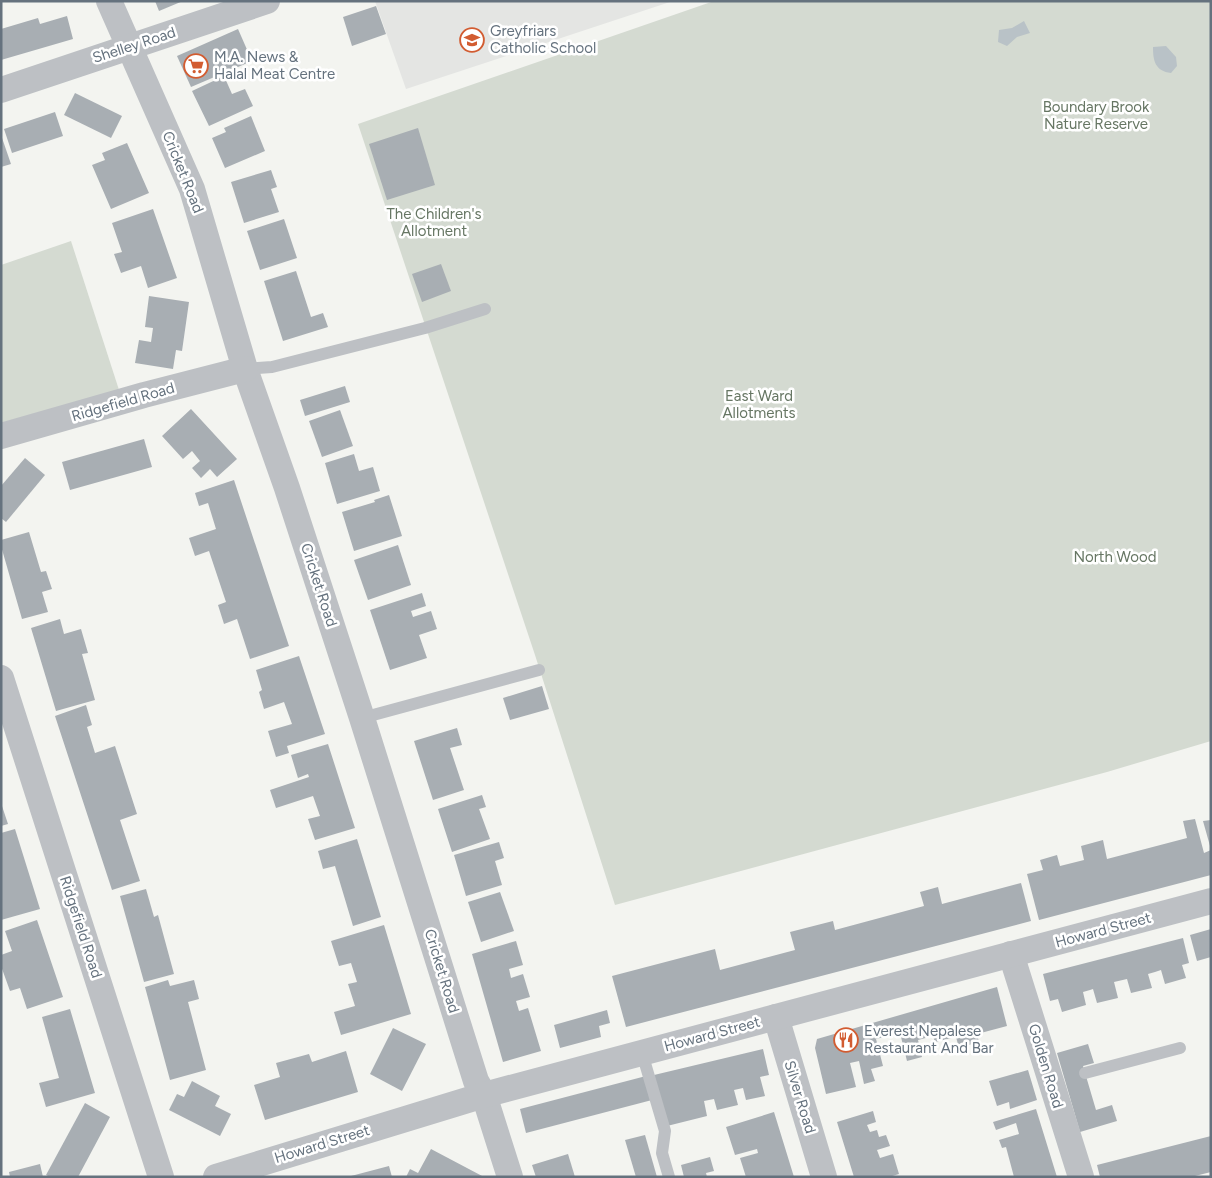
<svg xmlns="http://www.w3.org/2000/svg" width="1212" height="1178" font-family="Figtree,sans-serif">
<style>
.built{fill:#e4e5e3}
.green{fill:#d4dad1}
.water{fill:#b9c2c7}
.building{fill:#a8aeb3}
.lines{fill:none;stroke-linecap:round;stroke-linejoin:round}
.lane{stroke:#bdc0c4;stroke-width:12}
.street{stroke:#bdc0c4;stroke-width:26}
.labels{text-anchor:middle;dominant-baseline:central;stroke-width:5;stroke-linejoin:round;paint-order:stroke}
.poi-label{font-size:15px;fill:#65727e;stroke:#fff;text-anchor:start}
.street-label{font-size:15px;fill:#65727e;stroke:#fff}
.park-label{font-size:15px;fill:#667663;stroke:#fff}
</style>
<rect width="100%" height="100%" fill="#f3f4f0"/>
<!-- built -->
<polygon class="built" points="375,1 673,1 406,89"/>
<!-- green -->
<g class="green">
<polygon points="714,1 1211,1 1211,741 1107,772 615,905 535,655 358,124"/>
<polygon points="71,241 119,390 1,423 1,265"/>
</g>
<!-- water -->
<g class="water">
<polygon points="1024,21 1030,33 1017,37 1007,46 998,42 999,30 1012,28"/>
<path d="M1166 46 1176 57 1177 66 1171 73C1155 71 1153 61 1153 47Z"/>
</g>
<!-- building -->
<g class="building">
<polygon points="155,1 183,1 159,11"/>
<polygon points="376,6 386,34 352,46 343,17"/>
<polygon points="67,16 73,39 1,60 1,29 38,18 40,24"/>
<polygon points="238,29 252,61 191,87 177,56"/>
<polygon points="224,76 232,94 245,89 253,106 209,126 192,91"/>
<polygon points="75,93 122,116 111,138 64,115"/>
<polygon points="55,112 63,136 12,153 4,129"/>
<polygon points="251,116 265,151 225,168 212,138 226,132 224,128"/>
<polygon points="418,128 435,185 387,200 369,144"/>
<polygon points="1,135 11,164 1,167"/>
<polygon points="127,143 149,193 111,209 92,165 105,160 102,153"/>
<polygon points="271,170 277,187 271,189 279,212 244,223 231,182"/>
<polygon points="153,209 177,278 148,288 141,266 121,273 114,254 122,252 112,223"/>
<polygon points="284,219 297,258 260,270 247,231"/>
<polygon points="441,264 451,291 422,302 412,274"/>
<polygon points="296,271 311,317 323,313 328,327 283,341 264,281"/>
<polygon points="149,296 189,302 182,351 176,350 173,369 135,363 139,340 151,342 153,328 145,327"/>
<polygon points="345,386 350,402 305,416 300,400"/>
<polygon points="191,409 237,459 217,477 210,469 201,478 192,468 200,461 192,451 183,459 162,436"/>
<polygon points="340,410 353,446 322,457 309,421"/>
<polygon points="144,439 152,467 70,490 62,462"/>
<polygon points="354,454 359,471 373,467 380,491 337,504 325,463"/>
<polygon points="25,458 45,475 6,522 1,518 1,486"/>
<polygon points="234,480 289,646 250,659 237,619 224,624 218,605 226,602 209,551 195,556 189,538 216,529 208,503 199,506 195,493"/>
<polygon points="389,495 402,536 354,551 342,512 375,502 374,500"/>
<polygon points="29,532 41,572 46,571 52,589 42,592 48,612 22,619 1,546 1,540"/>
<polygon points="398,545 411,585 368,600 354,560"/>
<polygon points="422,593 426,606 411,611 413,617 431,611 437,629 419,635 427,658 390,670 370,610"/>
<polygon points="60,619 64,634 81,629 88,653 82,654 95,700 56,711 31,628"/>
<polygon points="299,656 325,734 287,746 289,753 276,757 268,731 292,724 284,702 264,709 259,692 262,690 256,670"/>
<polygon points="542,686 549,709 510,720 503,698"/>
<polygon points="86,705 92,725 87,727 95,753 115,746 137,814 120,820 140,881 112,890 55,716"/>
<polygon points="457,728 462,745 450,748 464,790 433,800 414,741"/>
<polygon points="328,744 355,828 315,840 308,819 320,816 313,796 276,808 270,790 309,777 308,774 298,778 291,755"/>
<polygon points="482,795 486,807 479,809 490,839 452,852 438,809"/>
<polygon points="1,803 8,824 1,826"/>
<polygon points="1195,819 1204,853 1211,850 1211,875 1039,920 1027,874 1043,870 1040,860 1057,855 1060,866 1084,860 1081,846 1103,840 1107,859 1187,838 1183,821"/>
<polygon points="1211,820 1211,846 1210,846 1203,821"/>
<polygon points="15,829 40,909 1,920 1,833"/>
<polygon points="357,839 381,917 353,926 335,866 323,869 318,851"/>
<polygon points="499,842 504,858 495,861 502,885 466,896 454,855"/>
<polygon points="1021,883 1031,921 626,1027 612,976 715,949 720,970 795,950 790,932 833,921 835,930 924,906 920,892 938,887 942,904"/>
<polygon points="146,889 154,917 158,915 174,974 144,982 120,896"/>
<polygon points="500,892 514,931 481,942 468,902"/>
<polygon points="37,920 63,997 27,1009 20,988 10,991 1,966 1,955 12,951 5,931"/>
<polygon points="384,925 411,1014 341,1035 334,1012 355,1006 348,984 357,982 351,963 339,966 331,941"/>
<polygon points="1211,929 1211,957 1197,961 1190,935"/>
<polygon points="1183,938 1189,963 1182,965 1186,978 1165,984 1161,970 1155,972 1148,974 1152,988 1131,993 1127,979 1114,982 1118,998 1097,1003 1093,989 1090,990 1083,992 1086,1005 1062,1012 1058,999 1050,1001 1043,974"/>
<polygon points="516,941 523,965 509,969 511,978 523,974 530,997 516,1001 519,1011 528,1008 541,1051 503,1062 472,954"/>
<polygon points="168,980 170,986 194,980 199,999 188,1002 206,1070 170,1080 145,987"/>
<polygon points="997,987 1007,1026 977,1034 979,1042 959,1048 956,1037 935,1042 933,1036 918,1040 922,1057 907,1061 900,1033 876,1039 883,1066 871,1069 875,1081 864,1084 859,1061 850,1063 856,1087 826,1094 815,1048 817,1039"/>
<polygon points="70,1009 95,1093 46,1107 39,1083 59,1078 42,1017"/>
<polygon points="607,1010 610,1023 599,1026 601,1037 560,1048 554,1025"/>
<polygon points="393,1028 426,1044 402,1091 370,1074"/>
<polygon points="1088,1044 1094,1063 1083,1066 1096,1110 1112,1105 1117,1121 1080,1132 1057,1053"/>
<polygon points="763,1049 769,1075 760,1077 765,1096 746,1100 743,1088 734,1090 738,1105 717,1110 714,1099 704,1101 707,1116 667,1126 654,1075"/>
<polygon points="346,1051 358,1092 265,1120 254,1085 280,1077 276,1063 309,1054 312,1062"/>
<polygon points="1028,1070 1037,1100 1010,1109 1009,1102 997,1106 989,1081"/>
<polygon points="646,1076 652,1100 526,1133 520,1109"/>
<polygon points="192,1081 220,1096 215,1106 231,1114 220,1136 169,1110 177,1094 184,1097"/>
<polygon points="85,1103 110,1117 78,1177 50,1177 46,1175"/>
<polygon points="1036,1109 1057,1177 1014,1177 1006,1147 1002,1148 999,1140 1019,1134 1016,1123 996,1130 993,1122"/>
<polygon points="873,1111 876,1122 867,1125 870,1132 877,1130 879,1137 886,1135 890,1146 877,1150 880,1158 893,1154 899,1174 889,1177 854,1177 837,1122"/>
<polygon points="774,1112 794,1177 746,1177 740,1158 758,1153 757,1149 735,1155 726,1127"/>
<polygon points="645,1135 657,1177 636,1177 625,1140"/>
<polygon points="1211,1136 1211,1172 1191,1177 1100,1177 1097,1165"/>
<polygon points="431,1149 484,1177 406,1177 410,1169 418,1173"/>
<polygon points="568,1154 575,1177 536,1177 532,1165"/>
<polygon points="710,1157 714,1171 706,1173 707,1177 684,1177 681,1165"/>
<polygon points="40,1164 43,1177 10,1177 9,1172"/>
<polygon points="389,1166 392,1177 352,1177 351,1176"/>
</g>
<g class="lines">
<!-- lane -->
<g class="lane">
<polyline points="245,369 272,367 425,328 485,309"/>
<polyline points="362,718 539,670"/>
<polyline points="642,1053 665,1131 662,1153 669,1177"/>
<polyline points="1085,1073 1180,1048"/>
</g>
<!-- street -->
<g class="street">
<polyline points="109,1 192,189 245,369 287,488 362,718 476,1081 484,1095 510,1177"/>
<polyline points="1,90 267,1"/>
<polyline points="1,436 144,395 245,369"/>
<polyline points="1,678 161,1177"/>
<polyline points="1011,954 1081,1177"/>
<polyline points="776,1017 824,1177"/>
<polyline points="216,1177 484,1095 1211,901"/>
</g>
</g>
<!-- icons -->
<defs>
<g id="school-ring" transform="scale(1.25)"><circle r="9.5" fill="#fff" stroke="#d25c31" stroke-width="1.5"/><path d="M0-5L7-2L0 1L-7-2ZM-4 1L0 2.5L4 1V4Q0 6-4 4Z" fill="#d25c31"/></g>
<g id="supermarket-ring" transform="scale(1.25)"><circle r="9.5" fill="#fff" stroke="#d25c31" stroke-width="1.5"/><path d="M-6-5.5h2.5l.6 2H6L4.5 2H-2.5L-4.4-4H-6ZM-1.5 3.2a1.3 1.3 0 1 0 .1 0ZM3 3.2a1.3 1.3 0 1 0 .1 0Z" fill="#d25c31"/></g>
<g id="restaurant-ring" transform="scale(1.25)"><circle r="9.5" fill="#fff" stroke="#d25c31" stroke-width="1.5"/><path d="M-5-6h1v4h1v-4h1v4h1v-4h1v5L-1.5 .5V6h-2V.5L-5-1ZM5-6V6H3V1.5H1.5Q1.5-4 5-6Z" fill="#d25c31"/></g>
</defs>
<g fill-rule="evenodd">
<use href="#school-ring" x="472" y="40"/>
<use href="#supermarket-ring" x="196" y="66"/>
<use href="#restaurant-ring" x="846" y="1040"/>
</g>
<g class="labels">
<!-- poi labels -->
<g class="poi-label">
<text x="490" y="31">Greyfriars<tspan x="490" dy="17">Catholic School</tspan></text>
<text x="214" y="57">M.A. News &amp;<tspan x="214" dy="17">Halal Meat Centre</tspan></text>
<text x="864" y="1031">Everest Nepalese<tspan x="864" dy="17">Restaurant And Bar</tspan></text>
</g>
<!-- street labels -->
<g class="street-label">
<text transform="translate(134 45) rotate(-18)">Shelley Road</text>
<text transform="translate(183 172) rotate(68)">Cricket Road</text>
<text transform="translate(123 402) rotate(-16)">Ridgefield Road</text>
<text transform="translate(319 585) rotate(72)">Cricket Road</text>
<text transform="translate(81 927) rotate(72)">Ridgefield Road</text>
<text transform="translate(1103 930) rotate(-15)">Howard Street</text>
<text transform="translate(442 971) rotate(73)">Cricket Road</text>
<text transform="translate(712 1034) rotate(-15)">Howard Street</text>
<text transform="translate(1046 1066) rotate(73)">Golden Road</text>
<text transform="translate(800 1097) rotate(73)">Silver Road</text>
<text transform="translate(322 1144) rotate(-17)">Howard Street</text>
</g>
<!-- park labels -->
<g class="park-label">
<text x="1096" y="107">Boundary Brook<tspan x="1096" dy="17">Nature Reserve</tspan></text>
<text x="434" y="214">The Children's<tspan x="434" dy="17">Allotment</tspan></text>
<text x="759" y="396">East Ward<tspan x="759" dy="17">Allotments</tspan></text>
<text x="1115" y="557">North Wood</text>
</g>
</g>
<!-- border -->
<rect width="1212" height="1178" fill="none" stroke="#65727e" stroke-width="5"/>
</svg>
